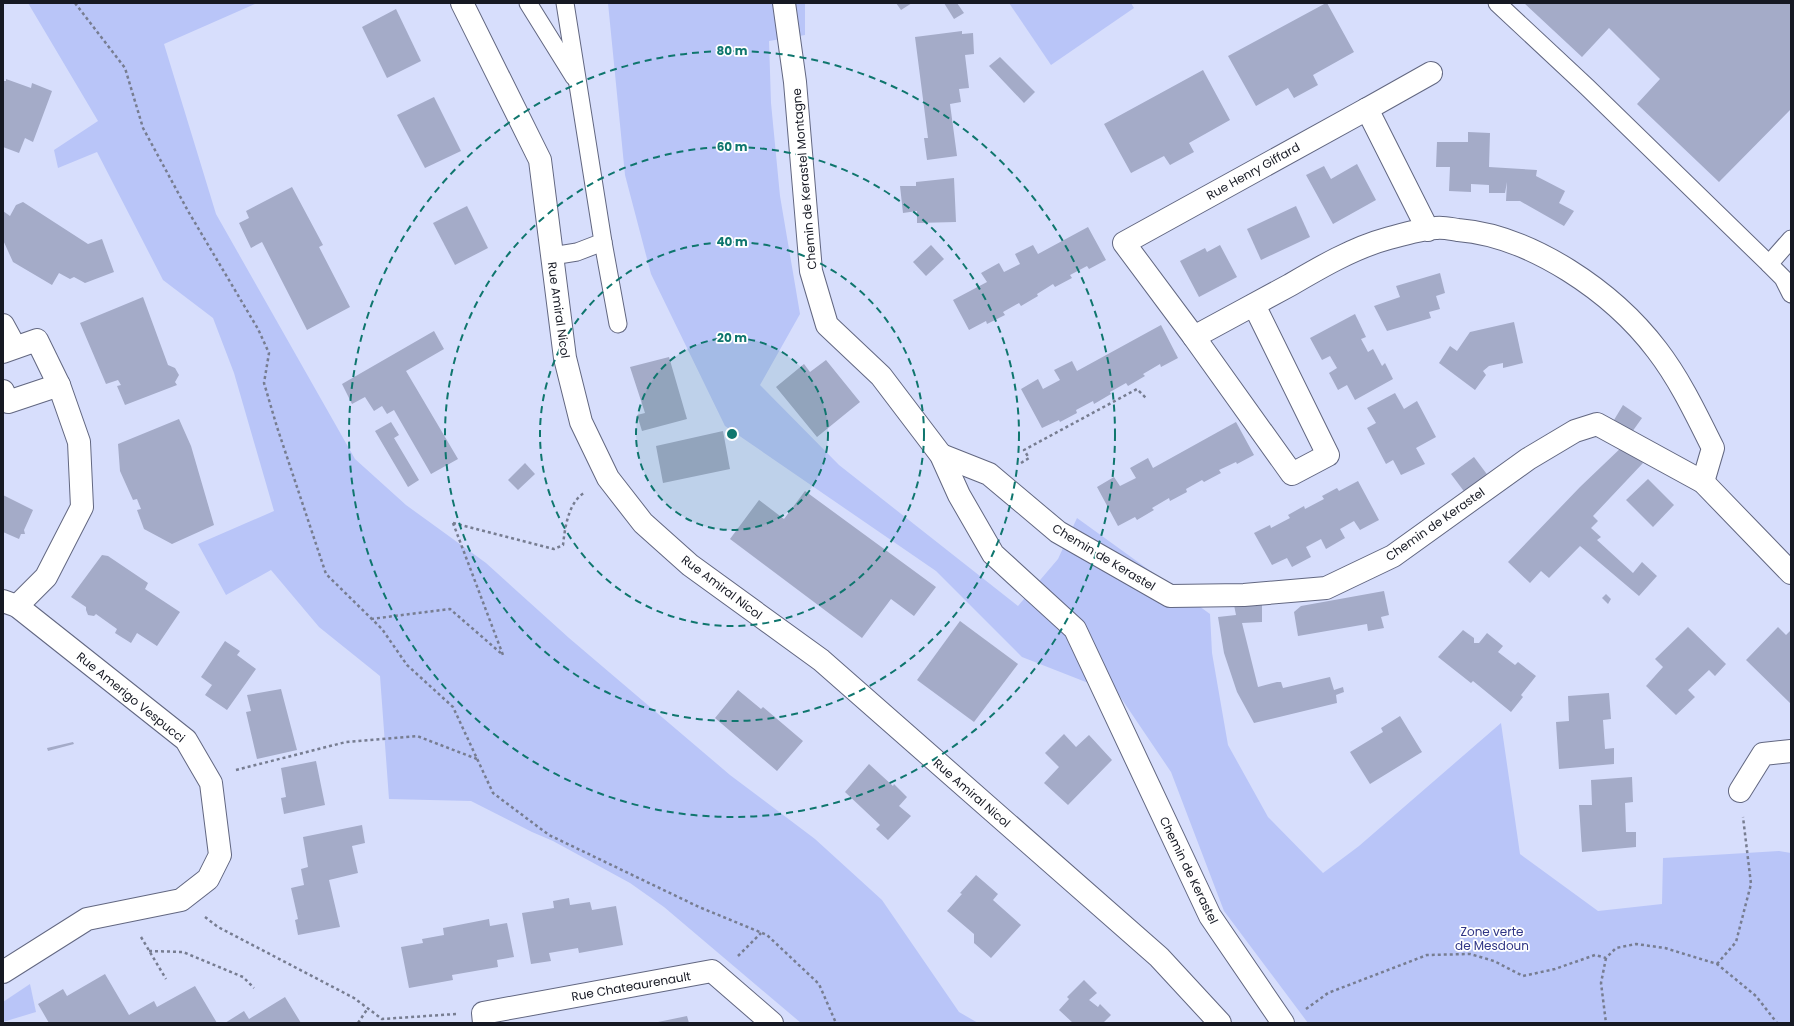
<svg xmlns="http://www.w3.org/2000/svg" width="1794" height="1026" font-family="Poppins,sans-serif">
<style>
.green{fill:#b9c5f8}
.building{fill:#a4abc8}
.lines{fill:none;stroke-linecap:round;stroke-linejoin:round}
.lane-casing{stroke:#626781;stroke-width:19}
.street-casing{stroke:#626781;stroke-width:24}
.secondary-casing{stroke:#626781;stroke-width:24}
.path{stroke:#777d91;stroke-width:2.5;stroke-dasharray:3 3;stroke-linecap:butt}
.lane{stroke:#fff;stroke-width:17}
.street{stroke:#fff;stroke-width:22}
.secondary{stroke:#fff;stroke-width:22}
.ring{fill:none;stroke:#0f766e;stroke-width:2;stroke-dasharray:7 5}
.labels{text-anchor:middle;dominant-baseline:central;stroke-width:3.5;stroke-linejoin:round;paint-order:stroke}
.street-label{font-size:12px;fill:#161923;stroke:#fff}
.park-label{font-size:12px;fill:#2f3585;stroke:#fff}
.centre{fill:#0f766e;stroke:#fff;stroke-width:2}
.ring-label{font-size:12px;text-anchor:middle;font-weight:bold;fill:#0f766e;stroke:#fff;stroke-width:3.5;stroke-linejoin:round;paint-order:stroke}
</style>
<rect width="100%" height="100%" fill="#d7defc"/>
<!-- green -->
<g class="green">
<polygon points="28,3 257,3 164,44 216,214 355,459 406,505 486,563 569,638 730,775 815,839 882,900 959,1012 978,1023 801,1023 664,907 630,883 553,841 532,832 471,801 389,799 380,676 319,627 271,570 226,595 198,544 274,511 234,373 213,318 163,280 97,152 58,168 54,150 98,121"/>
<polygon points="608,3 805,3 805,35 769,41 771,103 780,196 800,314 760,385 839,465 1018,606 1058,559 1077,518 1210,614 1212,653 1228,745 1268,817 1323,873 1359,846 1501,723 1520,854 1598,911 1662,904 1663,858 1779,851 1791,853 1791,1023 1308,1023 1224,911 1171,772 1119,695 1022,657 936,571 725,426 651,274 625,175"/>
<polygon points="1009,3 1131,3 1134,8 1051,65"/>
<polygon points="30,984 36,1012 3,1022 3,1002"/>
</g>
<!-- building -->
<g class="building">
<polygon points="896,3 912,3 901,10"/>
<polygon points="944,3 957,3 964,13 954,19"/>
<polygon points="1326,3 1327,3 1354,52 1313,75 1318,85 1294,98 1288,88 1256,106 1228,56"/>
<polygon points="1524,3 1791,3 1791,109 1719,182 1637,104 1660,79 1609,28 1582,57"/>
<polygon points="396,9 421,61 387,78 362,27"/>
<polygon points="962,31 962,34 973,33 974,54 965,55 969,88 959,89 961,102 950,104 957,156 927,160 924,138 928,138 915,37"/>
<polygon points="1000,57 1035,92 1024,103 989,66"/>
<polygon points="1203,70 1230,120 1189,143 1194,152 1170,165 1164,156 1131,173 1104,124"/>
<polygon points="6,79 31,88 32,83 52,91 33,142 25,138 19,153 3,147 3,81 6,81"/>
<polygon points="434,97 461,151 425,168 397,115"/>
<polygon points="1468,132 1490,133 1489,167 1537,170 1536,176 1565,191 1559,203 1574,211 1564,226 1520,201 1506,201 1507,182 1505,193 1489,193 1489,185 1471,184 1471,192 1449,191 1450,167 1436,167 1437,142 1468,142"/>
<polygon points="1357,164 1376,200 1333,224 1306,175 1324,166 1331,179"/>
<polygon points="954,178 956,222 917,223 917,211 903,213 900,186 916,186 916,182"/>
<polygon points="292,187 323,245 319,247 350,307 307,330 262,242 251,248 239,223 249,218 246,211"/>
<polygon points="23,202 88,244 102,239 114,272 85,283 74,277 70,279 59,273 52,285 13,262 3,240 3,211 10,216 16,205"/>
<polygon points="467,206 488,248 455,265 433,223"/>
<polygon points="1296,206 1310,237 1261,260 1247,229"/>
<polygon points="1088,227 1106,260 1089,269 1087,266 1070,275 1072,278 1055,287 1053,284 1037,294 1038,296 1021,306 1019,303 1003,312 1005,315 987,324 986,321 969,330 953,300 987,282 981,273 999,263 1004,272 1020,264 1015,254 1033,245 1038,254"/>
<polygon points="931,245 944,259 926,276 913,262"/>
<polygon points="1220,245 1237,277 1199,297 1180,261 1205,248 1207,252"/>
<polygon points="1440,273 1445,293 1436,296 1440,309 1429,312 1431,318 1387,331 1374,306 1400,297 1396,286"/>
<polygon points="143,297 168,365 175,368 179,375 175,382 177,385 125,405 117,386 121,385 118,380 106,384 80,323"/>
<polygon points="1355,314 1366,337 1361,339 1368,352 1373,349 1382,366 1385,363 1393,379 1355,400 1347,385 1338,390 1329,373 1337,368 1330,356 1322,360 1310,338"/>
<polygon points="1514,322 1523,363 1503,368 1503,363 1489,366 1483,371 1486,375 1475,390 1439,363 1450,346 1457,351 1470,332"/>
<polygon points="1161,325 1178,358 1161,367 1160,364 1143,374 1145,376 1128,386 1126,383 1110,392 1111,394 1094,404 1093,401 1076,410 1077,413 1060,422 1059,420 1042,428 1021,389 1038,379 1043,389 1060,380 1054,370 1072,361 1077,371"/>
<polygon points="434,331 444,349 406,371 458,459 431,474 394,410 387,414 382,406 374,411 365,397 352,404 342,384"/>
<polygon points="669,357 687,419 642,431 637,415 645,413 630,367"/>
<polygon points="826,360 860,402 817,437 776,387 804,364 810,372"/>
<polygon points="1395,393 1404,409 1417,401 1436,437 1416,448 1425,464 1401,475 1393,460 1386,464 1367,428 1376,423 1367,408"/>
<polygon points="1623,405 1642,418 1632,432 1614,420"/>
<polygon points="179,419 191,446 214,525 172,544 144,529 137,510 141,509 137,499 133,500 120,471 118,444"/>
<polygon points="391,422 399,435 394,438 419,480 408,487 375,431"/>
<polygon points="1236,422 1254,455 1237,464 1236,462 1219,470 1221,473 1204,482 1202,480 1186,489 1187,492 1170,501 1169,498 1152,508 1154,510 1137,520 1135,517 1118,526 1097,487 1114,477 1120,486 1136,478 1130,468 1148,458 1153,468"/>
<polygon points="723,431 730,469 663,483 656,446"/>
<polygon points="1625,444 1643,463 1593,516 1598,521 1591,528 1601,537 1597,540 1633,573 1642,562 1657,576 1639,596 1580,546 1549,578 1541,571 1530,583 1508,562 1580,487"/>
<polygon points="1474,457 1489,477 1466,494 1451,474"/>
<polygon points="525,463 535,474 518,490 508,480"/>
<polygon points="1648,479 1674,505 1653,527 1626,500"/>
<polygon points="1358,481 1379,520 1360,530 1354,521 1340,529 1345,538 1326,549 1321,539 1306,547 1311,557 1292,567 1287,558 1272,565 1254,533 1270,525 1271,528 1290,518 1288,515 1304,506 1305,509 1324,499 1322,496 1337,488 1339,491"/>
<polygon points="805,491 936,587 914,616 891,599 862,638 730,539 759,500 784,519"/>
<polygon points="3,495 33,510 24,530 25,534 21,534 19,539 3,532"/>
<polygon points="102,555 108,556 148,583 145,589 180,612 157,646 137,633 131,643 115,633 117,629 96,614 94,616 88,615 86,610 86,607 71,597"/>
<polygon points="1384,591 1389,615 1381,617 1384,628 1368,631 1367,624 1298,636 1294,612 1301,606"/>
<polygon points="1606,594 1611,599 1608,604 1602,598"/>
<polygon points="1262,604 1262,622 1242,623 1258,687 1277,682 1281,682 1283,688 1330,677 1334,690 1343,687 1344,692 1336,695 1337,703 1254,723 1237,692 1224,653 1218,617 1236,615 1234,605"/>
<polygon points="960,621 1018,664 974,722 917,680"/>
<polygon points="1688,627 1726,664 1715,676 1709,670 1688,690 1695,697 1676,715 1646,686 1663,667 1655,659"/>
<polygon points="1778,627 1786,635 1791,630 1791,704 1746,660"/>
<polygon points="1463,630 1474,638 1474,643 1479,643 1487,633 1503,646 1498,652 1515,665 1518,662 1536,676 1521,695 1523,697 1511,712 1473,681 1471,683 1438,657"/>
<polygon points="225,641 240,651 237,655 256,669 227,710 205,695 212,685 201,677"/>
<polygon points="281,689 297,750 257,759 246,712 251,711 247,695"/>
<polygon points="738,690 761,709 763,707 803,741 777,771 715,718"/>
<polygon points="1609,693 1611,719 1603,720 1605,749 1614,748 1614,764 1559,769 1556,722 1569,721 1568,696"/>
<polygon points="1400,716 1422,752 1370,784 1350,752 1383,732 1381,728"/>
<polygon points="1064,734 1076,747 1089,735 1112,760 1068,805 1044,783 1059,767 1045,753"/>
<polygon points="73,742 74,744 48,751 47,748"/>
<polygon points="316,761 325,805 284,814 281,798 286,797 281,768"/>
<polygon points="869,764 893,786 894,784 907,797 899,806 911,816 888,840 876,829 880,825 845,792"/>
<polygon points="1632,777 1633,802 1625,803 1626,832 1636,832 1636,847 1582,852 1579,805 1592,805 1591,780"/>
<polygon points="362,825 365,843 352,846 358,873 329,880 340,927 298,935 295,920 298,919 291,888 304,885 301,869 308,867 303,837"/>
<polygon points="976,875 998,894 993,900 1021,925 991,958 974,943 974,934 947,911 962,894 960,893"/>
<polygon points="569,898 570,905 590,902 592,910 616,906 623,945 579,953 578,948 549,953 551,961 531,964 522,913 554,908 553,901"/>
<polygon points="489,919 490,926 507,923 514,957 497,960 498,967 452,975 453,980 409,988 401,947 423,943 422,939 444,935 443,928"/>
<polygon points="105,974 129,1015 154,1001 157,1007 195,986 217,1023 49,1023 38,1004 63,989 67,996"/>
<polygon points="1084,980 1097,993 1089,1000 1098,1007 1100,1004 1111,1015 1103,1023 1073,1023 1059,1010 1069,999 1067,997"/>
<polygon points="285,997 301,1023 225,1023 244,1011 249,1019"/>
<polygon points="687,1016 689,1023 658,1023 658,1022"/>
</g>
<g class="lines">
<!-- lane casing -->
<g class="lane-casing">
<g id="lane">
<polyline points="528,3 574,77"/>
<polyline points="1497,3 1587,87 1769,264"/>
<polyline points="1791,239 1769,264 1783,278 1791,294"/>
<polyline points="603,242 618,324"/>
<polyline points="552,256 577,252 603,242 565,3"/>
</g>
</g>
<!-- street casing -->
<g class="street-casing">
<g id="street">
<polyline points="784,3 795,82 811,271 827,325 881,376 941,455 959,495 993,554 1075,629 1210,916 1283,1023"/>
<polyline points="1367,109 1431,73"/>
<path d="M1428 230 1367 109 1124 243 1194 337C1226 320 1258 302 1290 285 1319 268 1353 248 1386 239 1401 235 1420 229 1436 228 1443 227 1451 229 1458 230 1532 236 1613 292 1657 350 1680 380 1696 414 1713 448L1703 482"/>
<polyline points="3,325 15,347"/>
<polyline points="1194,337 1292,474 1328,455 1254,305"/>
<polyline points="3,352 37,340 59,385 79,442 82,507 46,577 17,606"/>
<polyline points="3,391 8,402 59,385"/>
<polyline points="941,455 989,474 1058,532 1170,596 1244,595 1326,588 1393,556 1528,459 1575,431 1597,424 1703,482 1791,573"/>
<polyline points="3,601 17,606 186,740 211,783 220,855 208,879 181,900 87,919 3,972"/>
<polyline points="1740,791 1763,754 1791,751"/>
<polyline points="484,1023 483,1013 712,971 772,1023"/>
</g>
</g>
<!-- secondary casing -->
<g class="secondary-casing">
<polyline id="secondary" points="462,3 540,160 565,358 581,422 608,478 643,523 690,565 821,660 1159,957 1220,1023"/>
</g>
<!-- path -->
<g class="path">
<polyline points="75,3 125,68 143,128 188,211 258,329 269,353 264,383 277,427 326,574 382,629 407,665 453,707 493,793 549,835 699,907 767,935 819,984 836,1023"/>
<polyline points="1021,463 1029,458 1024,450 1137,389 1147,399"/>
<path d="M453 523 554 549 563 545C565 528 568 503 584 493"/>
<polyline points="371,619 450,609 503,655 453,523"/>
<polyline points="236,770 346,742 417,736 477,759"/>
<polyline points="205,917 218,927 354,998 382,1019 456,1014"/>
<polyline points="141,937 166,979"/>
<polyline points="149,951 183,952 243,977 254,988"/>
<polyline points="738,956 761,933"/>
<polyline points="1606,958 1601,983 1606,1023"/>
<polyline points="1717,964 1736,942 1751,884 1743,817"/>
<polyline points="1306,1009 1328,993 1427,955 1470,954 1494,961 1523,976 1555,969 1595,955 1606,958 1616,948 1636,944 1665,948 1717,964 1756,996 1777,1023"/>
<polyline points="358,1023 368,1008"/>
</g>
<!-- lane -->
<use href="#lane" class="lane"/>
<!-- street -->
<use href="#street" class="street"/>
<!-- secondary -->
<use href="#secondary" class="secondary"/>
</g>
<!-- distance rings -->
<circle cx="732" cy="434" r="96" fill="#0f766e" fill-opacity=".12"/>
<g class="ring">
<circle cx="732" cy="434" r="96"/>
<circle cx="732" cy="434" r="192"/>
<circle cx="732" cy="434" r="287"/>
<circle cx="732" cy="434" r="383"/>
</g>
<g class="labels">
<!-- street labels -->
<g class="street-label">
<text transform="translate(1253 171) rotate(-29)">Rue Henry Giffard</text>
<text transform="translate(804 179) rotate(-95)">Chemin de Kerastel Montagne</text>
<text transform="translate(559 310) rotate(82)">Rue Amiral Nicol</text>
<text transform="translate(1435 524) rotate(-35)">Chemin de Kerastel</text>
<text transform="translate(1104 557) rotate(31)">Chemin de Kerastel</text>
<text transform="translate(722 587) rotate(37)">Rue Amiral Nicol</text>
<text transform="translate(131 697) rotate(39)">Rue Amerigo Vespucci</text>
<text transform="translate(972 793) rotate(41)">Rue Amiral Nicol</text>
<text transform="translate(1189 870) rotate(64)">Chemin de Kerastel</text>
<text transform="translate(631 986) rotate(-10)">Rue Chateaurenault</text>
</g>
<!-- park labels -->
<g class="park-label">
<text x="1492" y="931">Zone verte<tspan x="1492" dy="14">de Mesdoun</tspan></text>
</g>
</g>
<circle cx="732" cy="434" r="6" class="centre"/>
<g class="ring-label">
<text x="732" y="55">80 m</text>
<text x="732" y="151">60 m</text>
<text x="732" y="246">40 m</text>
<text x="732" y="342">20 m</text>
</g>
<!-- border -->
<rect width="1794" height="1026" fill="none" stroke="#161923" stroke-width="8"/>
</svg>
